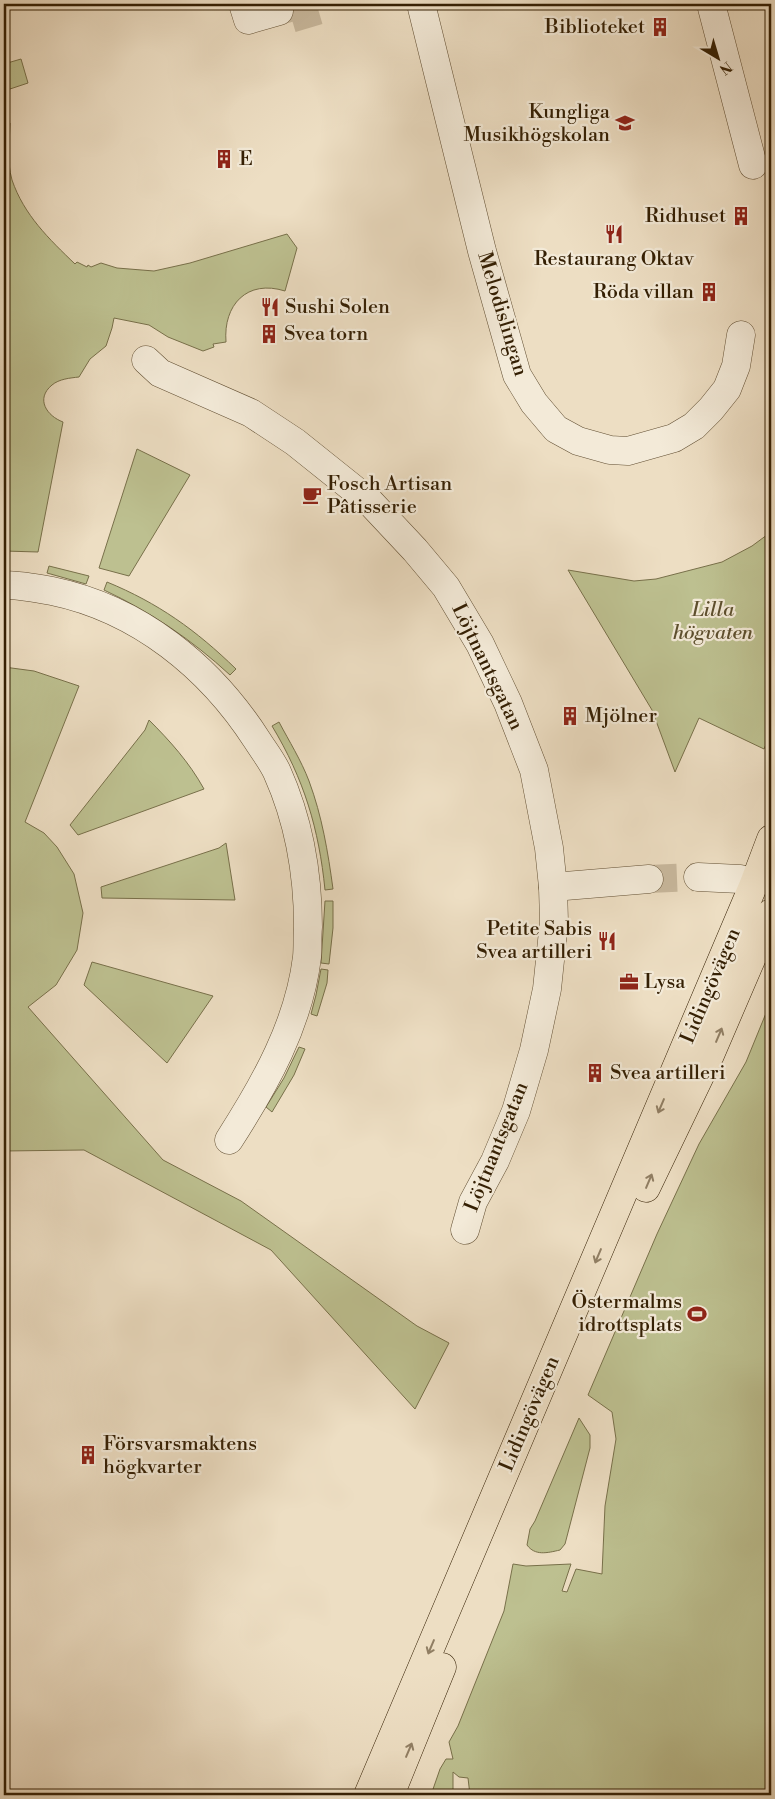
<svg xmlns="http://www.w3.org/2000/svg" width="775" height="1799" font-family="'Libre Bodoni',serif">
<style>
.green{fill:#bdc090;stroke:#78704a}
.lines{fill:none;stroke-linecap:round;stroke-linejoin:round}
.minor-tunnel{stroke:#c8b89d;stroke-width:28;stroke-dasharray:28 14;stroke-linecap:butt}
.minor-casing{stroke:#624f33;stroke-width:29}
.major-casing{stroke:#341f03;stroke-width:29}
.minor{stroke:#f3ead8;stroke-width:28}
.major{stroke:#eddec3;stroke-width:28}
.oneway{stroke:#907e63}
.labels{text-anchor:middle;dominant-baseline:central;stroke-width:4.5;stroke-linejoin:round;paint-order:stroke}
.poi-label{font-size:20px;fill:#341f03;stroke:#f3ead8;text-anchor:start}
.street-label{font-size:20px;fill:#341f03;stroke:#f3ead8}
.park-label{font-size:20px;font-style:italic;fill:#5d4f2d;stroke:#f3ead8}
</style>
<rect width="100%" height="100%" fill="#eddec3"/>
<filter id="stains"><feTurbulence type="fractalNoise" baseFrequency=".004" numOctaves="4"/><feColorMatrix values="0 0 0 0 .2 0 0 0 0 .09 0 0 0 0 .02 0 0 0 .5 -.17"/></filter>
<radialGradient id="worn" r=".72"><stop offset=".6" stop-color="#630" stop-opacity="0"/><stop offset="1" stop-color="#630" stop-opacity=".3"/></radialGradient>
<!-- green -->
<g class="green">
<polygon points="21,59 28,83 4,91 4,64"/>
<path d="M10 123 9 148 7 149C9 159 9 170 12 180 24 215 49 239 75 264L77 262 87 267 88 265 91 267 101 263 117 268 154 271 190 263 287 234 297 248 285 291C247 279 223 305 226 342L213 344 214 347 203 351 168 337 149 325 114 318 112 328 106 346 90 359 79 377C70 378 59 379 52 385 35 399 47 416 63 422L38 552 4 551V125Z"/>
<polygon points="137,449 190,475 129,576 99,568"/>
<polygon points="771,532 771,733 764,749 699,718 675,772 652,710 568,570 634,581 656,579 722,562 752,546"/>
<polygon points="49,566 89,576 86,584 47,573"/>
<path d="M107 582C158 603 196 630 236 669L230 675C192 640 151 612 104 590Z"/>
<polygon points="4,667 34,671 79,686 25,822 44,833 57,847 74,874 83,913 77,950 56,985 28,1007 163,1160 241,1201 417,1326 449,1343 415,1409 271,1250 84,1150 4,1151"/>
<path d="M149 720C170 741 189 762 204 789L78 835 70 825 145 730Z"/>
<path d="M279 722C289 741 301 760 309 781 322 816 328 852 333 889L325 890C319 829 304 779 272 726Z"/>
<polygon points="226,843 235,900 102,898 101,887 219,848"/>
<polygon points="325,901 333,901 333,928 329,964 321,963"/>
<polygon points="92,962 213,996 167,1063 84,985"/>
<polygon points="321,969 328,970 327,983 317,1016 311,1014 316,995"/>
<polygon points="771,1001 771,1795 470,1795 468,1778 459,1777 453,1772 453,1795 431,1795 440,1769 446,1759 453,1759 449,1742 458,1726 504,1611 513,1564 526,1566 571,1564 562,1591 567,1592 576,1569 602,1574 605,1506 616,1439 612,1412 588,1395 657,1234 699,1144 746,1062"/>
<polygon points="299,1047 305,1049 294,1075 272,1112 266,1107 284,1078"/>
<path d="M579 1418 590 1435V1448L565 1544 560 1550C547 1553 535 1556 527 1545L530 1529 535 1521Z"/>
</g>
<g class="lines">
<!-- minor-tunnel -->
<g class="minor-tunnel">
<polyline points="302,4 309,28"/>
<polyline points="279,11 304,4"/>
<polyline points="649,879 698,877"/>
</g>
<!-- minor casing -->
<g class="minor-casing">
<g id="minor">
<polyline points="243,4 248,20 279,11"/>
<polyline points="421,4 482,251 517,375 534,403 556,429 578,441 610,450 628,451 674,438 694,426 711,409 727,389 736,366 741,335"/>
<polyline points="711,4 753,165"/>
<polyline points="146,360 160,373 251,413 295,442 370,502 415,550 446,587 480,644 508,703 534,770 549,848 553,887 554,922 547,989 534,1050 516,1111 495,1161 473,1202 465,1230"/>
<path d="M4 585C20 585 36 588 52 591 139 609 210 667 257 740 264 751 272 761 277 772 299 821 308 873 308 927 307 937 308 947 307 957 299 1024 265 1084 229 1140"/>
<polyline points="698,877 740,879 754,884"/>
<polyline points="553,887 649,879"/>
</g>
</g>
<!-- major casing -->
<g class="major-casing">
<g id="major">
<polyline points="646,1188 710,1055 771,913"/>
<polyline points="368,1795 754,884 771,839"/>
<polyline points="390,1795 442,1667"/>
</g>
</g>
<!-- minor -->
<use href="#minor" class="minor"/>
<!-- major -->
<use href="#major" class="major"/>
</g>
<!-- one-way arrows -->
<defs><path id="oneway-shaft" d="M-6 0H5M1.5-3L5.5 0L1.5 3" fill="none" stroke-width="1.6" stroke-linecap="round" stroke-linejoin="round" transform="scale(1.25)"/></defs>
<g class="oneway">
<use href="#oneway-shaft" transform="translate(719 1035) rotate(-67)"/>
<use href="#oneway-shaft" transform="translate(661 1106) rotate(113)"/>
<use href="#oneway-shaft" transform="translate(649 1181) rotate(-67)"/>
<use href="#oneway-shaft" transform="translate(598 1256) rotate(113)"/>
<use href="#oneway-shaft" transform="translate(431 1647) rotate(113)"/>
<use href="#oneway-shaft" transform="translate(409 1750) rotate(-67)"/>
</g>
<!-- icons -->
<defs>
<g id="building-bare" transform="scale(1.5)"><path d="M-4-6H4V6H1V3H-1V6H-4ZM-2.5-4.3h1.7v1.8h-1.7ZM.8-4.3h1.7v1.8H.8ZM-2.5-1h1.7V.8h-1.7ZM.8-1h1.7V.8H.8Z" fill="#8f2418" stroke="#f3ead8" stroke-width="2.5" paint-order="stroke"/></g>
<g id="university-bare" transform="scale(1.5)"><path d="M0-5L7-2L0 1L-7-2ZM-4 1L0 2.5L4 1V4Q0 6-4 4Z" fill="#8f2418" stroke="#f3ead8" stroke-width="2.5" paint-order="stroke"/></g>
<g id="restaurant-bare" transform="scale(1.5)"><path d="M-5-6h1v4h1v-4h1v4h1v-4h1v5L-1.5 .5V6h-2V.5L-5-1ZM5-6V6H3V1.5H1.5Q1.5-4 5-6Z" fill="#8f2418" stroke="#f3ead8" stroke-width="2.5" paint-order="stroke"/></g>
<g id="cafe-bare" transform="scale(1.5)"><path d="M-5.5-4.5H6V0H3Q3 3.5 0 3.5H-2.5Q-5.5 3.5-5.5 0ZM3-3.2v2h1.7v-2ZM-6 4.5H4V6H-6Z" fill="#8f2418" stroke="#f3ead8" stroke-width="2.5" paint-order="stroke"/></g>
<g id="office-bare" transform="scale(1.5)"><path d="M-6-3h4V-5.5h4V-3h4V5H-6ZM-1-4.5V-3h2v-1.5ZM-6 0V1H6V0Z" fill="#8f2418" stroke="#f3ead8" stroke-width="2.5" paint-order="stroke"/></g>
<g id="stadium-bare" transform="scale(1.5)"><path d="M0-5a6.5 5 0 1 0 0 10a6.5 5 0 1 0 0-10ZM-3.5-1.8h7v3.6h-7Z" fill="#8f2418" stroke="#f3ead8" stroke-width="2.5" paint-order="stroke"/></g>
</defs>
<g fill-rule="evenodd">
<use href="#building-bare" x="660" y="27"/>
<use href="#university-bare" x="625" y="123"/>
<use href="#building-bare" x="224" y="159"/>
<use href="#building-bare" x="741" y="216"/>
<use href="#restaurant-bare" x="614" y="234"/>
<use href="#building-bare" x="709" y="292"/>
<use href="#restaurant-bare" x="270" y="307"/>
<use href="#building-bare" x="269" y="334"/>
<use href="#cafe-bare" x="312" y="495"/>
<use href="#building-bare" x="570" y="716"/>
<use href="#restaurant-bare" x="607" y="941"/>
<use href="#office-bare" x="629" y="982"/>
<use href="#building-bare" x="595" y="1073"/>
<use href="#stadium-bare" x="697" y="1314"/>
<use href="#building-bare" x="88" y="1455"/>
</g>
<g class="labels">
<!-- poi labels -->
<g class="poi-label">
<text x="645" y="27" text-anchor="end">Biblioteket</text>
<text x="610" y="112" text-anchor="end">Kungliga<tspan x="610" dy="23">Musikhögskolan</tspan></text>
<text x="239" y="159">E</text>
<text x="726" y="216" text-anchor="end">Ridhuset</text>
<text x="614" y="259" text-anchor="middle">Restaurang Oktav</text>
<text x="694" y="292" text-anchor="end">Röda villan</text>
<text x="285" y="307">Sushi Solen</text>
<text x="284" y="334">Svea torn</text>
<text x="327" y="484">Fosch Artisan<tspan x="327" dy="23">Pâtisserie</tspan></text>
<text x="585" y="716">Mjölner</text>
<text x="592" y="929" text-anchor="end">Petite Sabis<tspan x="592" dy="23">Svea artilleri</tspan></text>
<text x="644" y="982">Lysa</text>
<text x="610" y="1073">Svea artilleri</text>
<text x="682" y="1302" text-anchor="end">Östermalms<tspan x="682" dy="23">idrottsplats</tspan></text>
<text x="103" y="1444">Försvarsmaktens<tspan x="103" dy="23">högkvarter</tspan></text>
</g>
<!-- street labels -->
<g class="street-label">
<text transform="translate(502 314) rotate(73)">Melodislingan</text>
<text transform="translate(487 667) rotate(64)">Löjtnantsgatan</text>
<text transform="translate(711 986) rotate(-67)">Lidingövägen</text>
<text transform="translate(497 1147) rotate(-68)">Löjtnantsgatan</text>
<text transform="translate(530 1414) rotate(-67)">Lidingövägen</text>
</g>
<!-- park labels -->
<g class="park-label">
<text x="713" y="610">Lilla<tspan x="713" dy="23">högvaten</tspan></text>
</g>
</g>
<!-- margin -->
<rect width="775" height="1799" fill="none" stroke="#eddec3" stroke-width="20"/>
<rect x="5" y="5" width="765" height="1789" fill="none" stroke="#341f03" stroke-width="2.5"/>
<rect x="10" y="10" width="755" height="1779" fill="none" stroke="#341f03"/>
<!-- north arrow -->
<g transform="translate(718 58) rotate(142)" stroke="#f3ead8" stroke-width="4" paint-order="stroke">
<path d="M0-4L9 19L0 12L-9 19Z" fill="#341f03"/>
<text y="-8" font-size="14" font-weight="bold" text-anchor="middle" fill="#341f03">N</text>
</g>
<rect width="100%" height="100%" filter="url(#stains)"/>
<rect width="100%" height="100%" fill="url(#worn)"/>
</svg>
